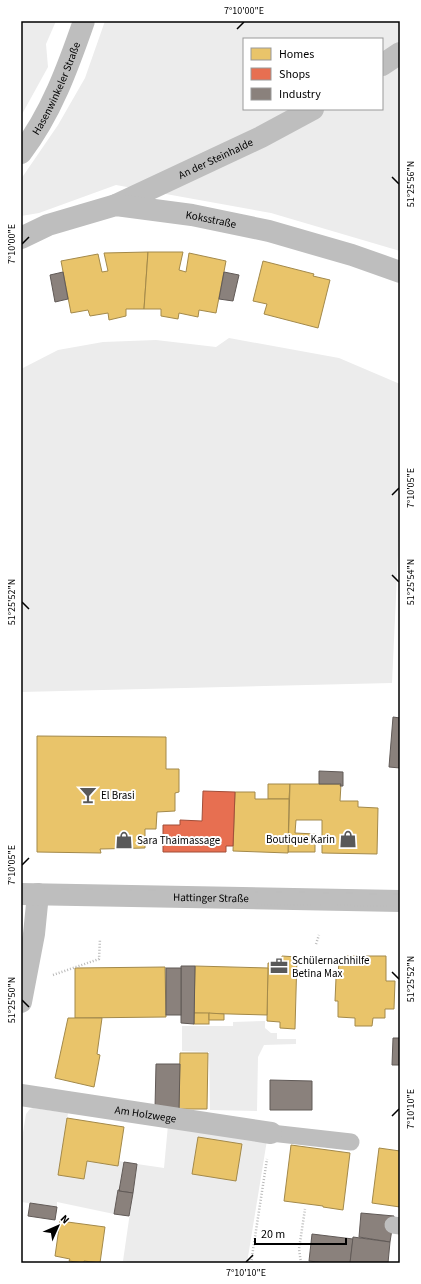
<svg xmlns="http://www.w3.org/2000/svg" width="421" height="1284" font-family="'Source Sans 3',sans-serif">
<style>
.green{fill:#ececec;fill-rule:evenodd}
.homes{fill:#e9c46a;stroke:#a3894a}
.shops{fill:#e76f51;stroke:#a24e39}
.industry{fill:#8a817c;stroke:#615a57}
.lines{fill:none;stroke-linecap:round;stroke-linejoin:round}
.path{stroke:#b9b9b9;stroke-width:2.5;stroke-dasharray:1 2;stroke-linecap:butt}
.service{stroke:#bebebe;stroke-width:17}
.minor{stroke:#bebebe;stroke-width:22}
.tertiary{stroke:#bebebe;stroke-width:22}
.tram{stroke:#bebebe;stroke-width:1}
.ticks{fill:none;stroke:#000;stroke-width:1.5}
.labels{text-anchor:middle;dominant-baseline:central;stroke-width:4;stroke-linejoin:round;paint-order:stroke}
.street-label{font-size:11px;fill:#000;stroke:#fff}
.poi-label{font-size:11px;fill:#000;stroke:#fff;text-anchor:start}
.neatline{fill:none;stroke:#000;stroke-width:1.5}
.ticks-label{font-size:10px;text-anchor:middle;fill:#000}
</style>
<rect width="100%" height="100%" fill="#fff"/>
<!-- green -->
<g class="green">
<polygon points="21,21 56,21 46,44 48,67 21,116"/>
<path d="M105 21H400V251L271 213 116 185 39 213 21 216V179L58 125 85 78ZM244 39H382V109H244Z"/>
<polygon points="229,338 339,358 400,384 400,511 392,683 21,692 21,369 58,350 103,342 156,340 216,347"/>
<polygon points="265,1021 265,1028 271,1033 277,1033 277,1039 296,1039 296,1044 264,1045 258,1057 257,1111 210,1110 209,1052 182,1051 182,1026 233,1026 233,1022"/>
<polygon points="33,1108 68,1113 59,1175 84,1179 87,1161 118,1166 119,1161 124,1162 120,1190 118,1190 114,1214 57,1202 57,1207 21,1202 21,1145 26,1114 30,1109"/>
<polygon points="168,1125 267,1140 247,1263 138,1263 123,1261 137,1164 164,1168"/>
</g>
<!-- homes -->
<g class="homes">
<polygon points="148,252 144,309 126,309 126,316 109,320 108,313 90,316 88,310 71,313 61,261 98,254 102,272 108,271 104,253"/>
<polygon points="148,252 183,252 179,270 186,272 189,253 226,261 216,313 199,310 198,317 179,313 178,319 161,316 161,309 144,309"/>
<polygon points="263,261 314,274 313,276 330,280 318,328 264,314 267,304 253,301"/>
<polygon points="37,736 166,737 166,769 179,769 179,792 175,793 175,811 157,812 156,829 145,829 145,848 100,849 101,853 37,852"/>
<polygon points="268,784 290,784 289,799 268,799"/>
<polygon points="290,784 341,784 340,801 358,801 358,807 378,808 377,854 322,853 322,820 296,820 295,833 315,834 315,852 288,852"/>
<polygon points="235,792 255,792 255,799 289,799 288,853 233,851"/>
<polygon points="282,956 297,957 295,1029 280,1028 280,1022 267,1021 268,963 281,963"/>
<polygon points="345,956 357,956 360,960 365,960 365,956 386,956 386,981 395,981 394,1009 385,1009 385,1018 373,1018 372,1026 355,1026 355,1018 338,1017 338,1001 335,1001 336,978 338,978 339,960 343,960"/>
<polygon points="195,966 268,968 267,1015 194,1013"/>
<polygon points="165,967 166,1017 75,1018 75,968"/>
<rect x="194" y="1013" width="15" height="11"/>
<polygon points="209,1013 224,1014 224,1020 209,1020"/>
<polygon points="68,1018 102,1018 97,1054 100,1055 94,1087 55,1078"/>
<polygon points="180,1053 208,1053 207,1109 179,1109"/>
<polygon points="67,1118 124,1127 118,1166 87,1161 84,1179 58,1175"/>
<polygon points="198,1137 242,1144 236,1181 192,1174"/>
<polygon points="291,1145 350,1153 343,1210 323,1207 323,1206 284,1201"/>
<polygon points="379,1148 400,1151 400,1207 372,1203"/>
<polygon points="60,1221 105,1227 100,1263 84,1261 84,1263 69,1261 70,1259 55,1256"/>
</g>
<!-- shops -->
<polygon class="shops" points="203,791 235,792 233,846 226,846 226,852 163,852 163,825 180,825 180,820 202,821"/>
<!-- industry -->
<g class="industry">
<polygon points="63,272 68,299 55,302 50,275"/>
<polygon points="224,272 239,275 233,301 219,299"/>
<polygon points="393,717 400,718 400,768 389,767"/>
<polygon points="319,771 343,772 343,786 340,786 341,784 319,784"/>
<polygon points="181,966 195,966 194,1024 181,1023"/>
<rect x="166" y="968" width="15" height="47"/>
<polygon points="393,1038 400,1038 400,1065 392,1065"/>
<polygon points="156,1064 180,1064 179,1109 155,1108"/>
<polygon points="270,1080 312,1081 312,1110 270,1110"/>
<polygon points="124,1162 137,1164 133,1193 119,1191"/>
<polygon points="118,1190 120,1190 119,1191 133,1193 129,1216 114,1214"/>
<polygon points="30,1203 57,1207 55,1220 28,1216"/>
<polygon points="361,1213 394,1216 390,1242 359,1237"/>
<polygon points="312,1234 353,1239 350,1263 326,1263 309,1261"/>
<polygon points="353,1237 390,1242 388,1263 350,1263"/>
</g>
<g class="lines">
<!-- path -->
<g class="path">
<polyline points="316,944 319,935"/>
<polyline points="53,975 99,959 100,939"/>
<polyline points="251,1263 267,1159"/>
<polyline points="301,1263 299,1249 305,1209"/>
</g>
<!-- service -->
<g class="service">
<polyline points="271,1133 351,1142"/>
<polyline points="393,1225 400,1226"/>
</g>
<!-- minor -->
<g class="minor">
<polyline points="382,65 400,53"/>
<path id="s1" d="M116 205 261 137 313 109"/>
<path id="s2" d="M21 238 48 225 116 205 192 215 269 231 352 255 400 272"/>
<polyline points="21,1002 34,934 38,894"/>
<path id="s3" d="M21 1095 271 1133"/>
</g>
<!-- tertiary -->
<g class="tertiary">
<path id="s4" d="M21 153C51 114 68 67 84 21"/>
<path id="s5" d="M21 894 400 901"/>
</g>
<!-- tram -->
<g class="tram">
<polyline points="21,888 400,894"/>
<polyline points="21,902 400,906"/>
</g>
</g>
<!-- ticks -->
<path class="ticks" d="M237 29 244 22M392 177 399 184M22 244 29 237M392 495 399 488M392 575 399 582M22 602 29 609M22 865 29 858M392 972 399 979M22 1000 29 1007M392 1116 399 1109M246 1262 253 1255"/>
<!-- icons -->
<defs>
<g id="bar-bare" transform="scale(1.38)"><path d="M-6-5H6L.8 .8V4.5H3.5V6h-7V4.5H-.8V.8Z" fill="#595959" stroke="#fff" stroke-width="2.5" paint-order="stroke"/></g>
<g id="shop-bare" transform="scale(1.38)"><path d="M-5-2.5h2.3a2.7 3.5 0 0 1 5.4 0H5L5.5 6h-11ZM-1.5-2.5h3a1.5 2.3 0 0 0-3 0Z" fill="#595959" stroke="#fff" stroke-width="2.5" paint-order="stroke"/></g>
<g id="office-bare" transform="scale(1.38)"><path d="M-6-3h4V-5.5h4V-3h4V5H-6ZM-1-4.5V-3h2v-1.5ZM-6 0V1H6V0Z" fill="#595959" stroke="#fff" stroke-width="2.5" paint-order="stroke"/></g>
</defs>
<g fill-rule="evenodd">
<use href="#bar-bare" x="88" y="795"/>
<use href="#shop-bare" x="348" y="839"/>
<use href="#shop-bare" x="124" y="840"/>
<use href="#office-bare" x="279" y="966"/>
</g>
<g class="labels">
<!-- street labels -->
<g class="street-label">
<text stroke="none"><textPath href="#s4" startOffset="74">Hasenwinkeler Straße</textPath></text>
<text stroke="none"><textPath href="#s1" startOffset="110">An der Steinhalde</textPath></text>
<text stroke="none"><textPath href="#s2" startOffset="197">Koksstraße</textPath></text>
<text stroke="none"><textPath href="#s5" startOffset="190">Hattinger Straße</textPath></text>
<text stroke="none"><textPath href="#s3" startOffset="126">Am Holzwege</textPath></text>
</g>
<!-- poi labels -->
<g class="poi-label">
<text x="101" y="795">El Brasi</text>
<text x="335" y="839" text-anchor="end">Boutique Karin</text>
<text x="137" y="840">Sara Thaimassage</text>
<text x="292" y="960">Schülernachhilfe<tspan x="292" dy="13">Betina Max</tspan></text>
</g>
</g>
<!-- border -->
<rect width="421" height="1284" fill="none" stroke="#ffffff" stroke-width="44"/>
<!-- legend -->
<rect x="243" y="38" width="140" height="72" fill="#ffffff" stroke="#999999"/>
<rect x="251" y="48" width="20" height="12" fill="#e9c46a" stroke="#999999"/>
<text x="279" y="58" font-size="12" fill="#000000">Homes</text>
<rect x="251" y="68" width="20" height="12" fill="#e76f51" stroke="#999999"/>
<text x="279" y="78" font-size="12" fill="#000000">Shops</text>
<rect x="251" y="88" width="20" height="12" fill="#8a817c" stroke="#999999"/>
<text x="279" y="98" font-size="12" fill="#000000">Industry</text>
<!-- north arrow -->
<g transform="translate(58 1226) rotate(45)" stroke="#ffffff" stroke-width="3" paint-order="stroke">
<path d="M0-3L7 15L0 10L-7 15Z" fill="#000000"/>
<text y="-6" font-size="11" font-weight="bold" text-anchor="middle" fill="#000000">N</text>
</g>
<!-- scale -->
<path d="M255 1238v6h91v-6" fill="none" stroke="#000000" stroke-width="2"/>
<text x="261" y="1238" font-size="12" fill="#000000" stroke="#ffffff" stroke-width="3" paint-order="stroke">20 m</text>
<rect x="22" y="22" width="377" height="1240" class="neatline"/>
<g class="ticks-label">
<text x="244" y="14">7°10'00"E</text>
<text transform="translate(410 184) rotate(-90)" y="4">51°25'56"N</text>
<text transform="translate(11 244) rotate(-90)" y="4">7°10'00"E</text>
<text transform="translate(410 488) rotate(-90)" y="4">7°10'05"E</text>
<text transform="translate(410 582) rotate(-90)" y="4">51°25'54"N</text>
<text transform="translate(11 602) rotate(-90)" y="4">51°25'52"N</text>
<text transform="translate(11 865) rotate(-90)" y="4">7°10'05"E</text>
<text transform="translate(410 979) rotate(-90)" y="4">51°25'52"N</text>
<text transform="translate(11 1000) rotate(-90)" y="4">51°25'50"N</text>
<text transform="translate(410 1109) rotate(-90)" y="4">7°10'10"E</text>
<text x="246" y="1276">7°10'10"E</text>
</g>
</svg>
